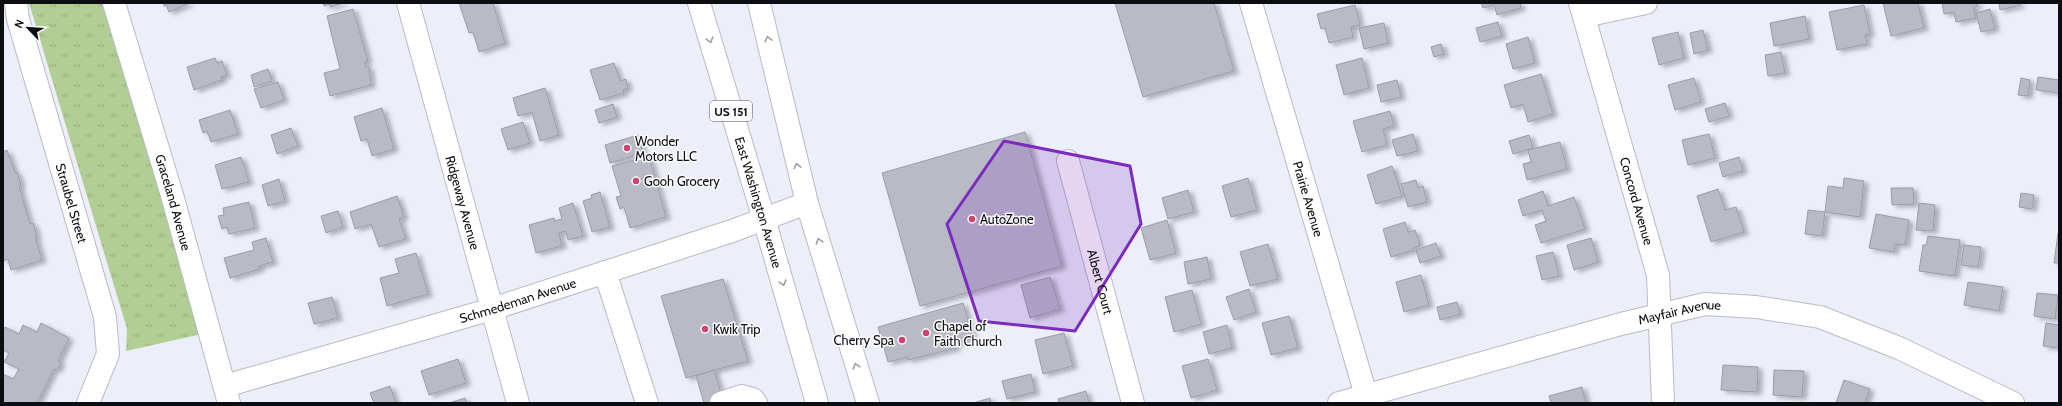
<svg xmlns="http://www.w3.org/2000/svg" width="2062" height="406" font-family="Cabin,sans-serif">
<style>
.grass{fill:url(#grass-tufts)}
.building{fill:#b8bbc6;stroke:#9a9da7;filter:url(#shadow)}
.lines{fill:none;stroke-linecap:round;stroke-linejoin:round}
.minor-casing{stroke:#b8bac5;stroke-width:24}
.major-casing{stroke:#b8bac5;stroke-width:24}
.minor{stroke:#fff;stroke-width:22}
.major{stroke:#fff;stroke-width:22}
.oneway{stroke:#9e9fa0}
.marked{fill:#7b2cbf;fill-opacity:0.2;stroke:#7b2cbf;stroke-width:3;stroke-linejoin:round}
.poi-dot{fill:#d1436f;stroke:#fcfcfe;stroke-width:1.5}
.labels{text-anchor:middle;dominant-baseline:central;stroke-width:3;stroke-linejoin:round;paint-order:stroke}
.shield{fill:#fcfcfe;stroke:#555558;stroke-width:1}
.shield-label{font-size:12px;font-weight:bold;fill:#0d0e11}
.poi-label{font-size:13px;fill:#0d0e11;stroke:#fcfcfe;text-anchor:start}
.street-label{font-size:13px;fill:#0d0e11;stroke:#fcfcfe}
</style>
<defs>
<pattern id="grass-tufts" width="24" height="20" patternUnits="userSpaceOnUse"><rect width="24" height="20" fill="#b1ce94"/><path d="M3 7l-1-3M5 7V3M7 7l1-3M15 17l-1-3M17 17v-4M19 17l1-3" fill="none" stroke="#97b07f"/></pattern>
<filter id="shadow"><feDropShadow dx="4.5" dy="2.5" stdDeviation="2" flood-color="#0004"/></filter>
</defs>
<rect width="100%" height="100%" fill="#eceff9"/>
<!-- grass -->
<polygon class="grass" points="29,3 102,3 202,334 126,351 127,329"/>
<!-- building -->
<g class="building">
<polygon points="163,3 190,3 169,12 166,5 164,6"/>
<polygon points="323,3 344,3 330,7 330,4 324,6"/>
<polygon points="459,3 493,3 505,43 479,52 473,32 469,33"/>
<polygon points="1115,3 1214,3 1234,71 1143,97"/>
<polygon points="1481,3 1520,3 1521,8 1497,15 1494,5 1483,8"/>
<polygon points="1883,3 1918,3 1924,28 1891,36"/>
<polygon points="1942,3 1977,3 1978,6 1973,7 1976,18 1956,22 1954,12 1944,14"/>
<polygon points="1999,3 2020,3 2021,5 2000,10"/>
<polygon points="1355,5 1360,25 1351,27 1353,37 1329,43 1325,28 1321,29 1317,14"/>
<polygon points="1864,5 1870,34 1865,35 1867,44 1837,50 1829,12"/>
<polygon points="353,9 368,61 365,61 366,67 369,67 371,85 330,96 324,73 340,69 327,16"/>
<polygon points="1990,9 1995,29 1981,32 1976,13"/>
<polygon points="1805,16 1809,39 1774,46 1770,23"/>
<polygon points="1498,22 1502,36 1480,42 1476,28"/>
<polygon points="1384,23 1388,43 1364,49 1359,28"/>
<polygon points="1703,30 1708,50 1694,54 1690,33"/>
<polygon points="1678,32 1684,58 1659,65 1652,38"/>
<polygon points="1528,37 1535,63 1513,69 1506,44"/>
<polygon points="1441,44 1444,54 1434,57 1431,47"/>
<polygon points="1781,52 1785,73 1768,76 1765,55"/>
<polygon points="215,58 217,63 222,61 227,75 221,77 222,80 194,90 187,67"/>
<polygon points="1362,58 1369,88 1344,95 1336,65"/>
<polygon points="614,63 620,81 626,79 628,88 623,90 624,93 600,100 590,70"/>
<polygon points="268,69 272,81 254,87 251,75"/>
<polygon points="1541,74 1553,114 1528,122 1523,104 1511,108 1504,85"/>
<polygon points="2038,77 2059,80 2059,93 2036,90"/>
<polygon points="1694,78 1701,102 1675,110 1668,85"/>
<polygon points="2021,78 2030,80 2028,96 2018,95"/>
<polygon points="1397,80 1401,97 1381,102 1377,85"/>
<polygon points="278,82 284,100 261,108 254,89"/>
<polygon points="545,88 559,135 540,141 532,112 518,116 513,98"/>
<polygon points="1725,103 1729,116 1709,122 1705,109"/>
<polygon points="613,104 617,117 599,123 595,110"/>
<polygon points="382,108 394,149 372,156 367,139 361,141 354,117"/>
<polygon points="230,110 238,134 211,142 207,131 203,133 199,120"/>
<polygon points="1390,111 1394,126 1383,129 1387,145 1362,152 1353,121"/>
<polygon points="523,122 530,143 508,150 501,129"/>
<polygon points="291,128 298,146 277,154 271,135"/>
<polygon points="1025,132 1062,266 920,306 882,173"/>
<polygon points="1413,134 1418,151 1397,156 1392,140"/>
<polygon points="1709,134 1715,158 1688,165 1682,140"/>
<polygon points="638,135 643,153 610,163 605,145"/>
<polygon points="1529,135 1533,148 1513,154 1509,141"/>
<polygon points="1560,142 1567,169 1527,180 1523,164 1531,162 1528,150"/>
<polygon points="7,150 15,173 17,172 21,185 19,186 30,224 33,223 37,236 35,236 42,260 11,270 8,259 3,261 3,152"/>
<polygon points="649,156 666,217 630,228 624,207 620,209 616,197 621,196 612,166"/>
<polygon points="241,157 249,182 222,189 215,165"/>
<polygon points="1739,157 1743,171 1723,177 1719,163"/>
<polygon points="1392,166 1402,196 1376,204 1367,175"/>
<polygon points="1248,178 1257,210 1231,217 1222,186"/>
<polygon points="1844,178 1864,181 1860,217 1825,212 1828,186 1843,188"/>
<polygon points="279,179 285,201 268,206 262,185"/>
<polygon points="1416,180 1418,188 1423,186 1427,202 1408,207 1401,184"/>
<polygon points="1891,188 1913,188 1914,204 1892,205"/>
<polygon points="1718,189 1725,210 1736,207 1744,232 1711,242 1697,196"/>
<polygon points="1188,190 1194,212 1168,219 1162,198"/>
<polygon points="1543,191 1548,206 1574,197 1585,229 1541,243 1535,225 1546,221 1542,210 1523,216 1518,200"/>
<polygon points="600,192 610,227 592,232 583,201 592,198 591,195"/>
<polygon points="2021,193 2034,195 2032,209 2019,207"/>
<polygon points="397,196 404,217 399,219 406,239 379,247 371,224 355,229 350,212"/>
<polygon points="249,202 255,228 229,234 227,227 222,229 218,216 224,215 223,208"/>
<polygon points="573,203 583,236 568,240 566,231 559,233 562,246 536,253 529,225 554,218 555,221 562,219 559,208"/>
<polygon points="1919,203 1935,205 1933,231 1916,230"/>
<polygon points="1808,210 1825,212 1822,236 1805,234"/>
<polygon points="338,211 343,227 326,233 321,216"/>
<polygon points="1876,214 1909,220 1905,245 1895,244 1894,252 1869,248"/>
<polygon points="1167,220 1176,253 1150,260 1141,228"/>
<polygon points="1405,222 1408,232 1415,230 1420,246 1413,248 1414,250 1391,257 1383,229"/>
<polygon points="2058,233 2059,233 2059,263 2054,263"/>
<polygon points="1928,236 1960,240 1955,276 1919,271 1923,245 1926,245"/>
<polygon points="266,238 273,262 259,266 260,269 230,278 224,258 254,250 252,242"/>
<polygon points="1591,238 1598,262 1574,270 1567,245"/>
<polygon points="1436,243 1441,256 1420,263 1416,250"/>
<polygon points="1268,244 1278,279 1250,286 1240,252"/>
<polygon points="1964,245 1981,247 1978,267 1961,265"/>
<polygon points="1553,252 1559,276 1542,280 1536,256"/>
<polygon points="416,253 428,294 387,306 380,278 399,273 395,259"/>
<polygon points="1207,257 1211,279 1188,284 1184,262"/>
<polygon points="1421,275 1429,305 1404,312 1396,282"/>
<polygon points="1050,277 1060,309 1030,318 1021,285"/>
<polygon points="723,279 748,361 686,378 661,296"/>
<polygon points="1968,282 2003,287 1999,311 1964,305"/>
<polygon points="1249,289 1256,312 1234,320 1226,297"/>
<polygon points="1192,290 1201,324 1174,332 1165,297"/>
<polygon points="2037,293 2058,295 2055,319 2034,316"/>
<polygon points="332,297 338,318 314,324 308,303"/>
<polygon points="1457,302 1460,314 1440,320 1437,307"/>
<polygon points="963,303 973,339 955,343 956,348 908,360 907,357 888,362 878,327"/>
<polygon points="1289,316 1298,348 1271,355 1262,323"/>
<polygon points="41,323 69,338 58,361 61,363 57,370 54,369 37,403 3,403 3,374 13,379 19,369 4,362 9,353 3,350 3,331 5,327 19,334 23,325 37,332"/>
<polygon points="2046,323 2059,325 2059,348 2043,346"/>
<polygon points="1227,325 1232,348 1209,354 1203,332"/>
<polygon points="1064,333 1073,366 1043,374 1035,340"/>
<polygon points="458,359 466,383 429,395 421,371"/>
<polygon points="1208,359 1217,390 1191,398 1182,366"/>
<polygon points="1723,365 1758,367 1757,392 1721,390"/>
<polygon points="714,370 724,403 704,403 696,376"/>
<polygon points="1774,370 1804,371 1802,397 1773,395"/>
<polygon points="1031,374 1035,392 1007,399 1002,381"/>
<polygon points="1844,380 1870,389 1865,403 1836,403"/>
<polygon points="390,386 396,403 374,403 370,393"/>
<polygon points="1582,387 1586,403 1551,403 1549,396"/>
<polygon points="1086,391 1089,403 1059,403 1058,399"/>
<polygon points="465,398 467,403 449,403"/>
<polygon points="990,398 991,403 973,403"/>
</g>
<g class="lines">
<!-- minor casing -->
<g class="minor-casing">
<g id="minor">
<path id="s1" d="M16 3 18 19 105 317 108 354 88 403"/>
<path id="s2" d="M114 3 172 195 229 403"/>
<path id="s3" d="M408 3 518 403"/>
<path id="s4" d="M1251 3 1366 395"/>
<path id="s5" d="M1580 3 1658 275 1663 403"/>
<polyline points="1584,16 1646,3"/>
<path id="s6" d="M1068 161 1133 403"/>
<polyline points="605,272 647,403"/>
<path id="s7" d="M225 386 492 309 732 231 807 203"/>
<polyline points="721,403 742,396 753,399 756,403"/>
<path id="s8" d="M1339 403 1621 324 1705 304 1756 307 1820 317 1899 348 2013 403"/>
</g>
</g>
<!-- major casing -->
<g class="major-casing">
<g id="major">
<path id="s9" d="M699 3 764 219 817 403"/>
<polyline points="759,3 807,203 868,403"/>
</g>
</g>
<!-- minor -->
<use href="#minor" class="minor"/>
<!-- major -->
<use href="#major" class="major"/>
</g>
<!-- one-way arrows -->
<defs><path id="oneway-chevron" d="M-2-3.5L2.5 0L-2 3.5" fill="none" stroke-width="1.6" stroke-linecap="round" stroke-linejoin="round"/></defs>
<g class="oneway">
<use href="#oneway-chevron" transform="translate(768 39) rotate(-104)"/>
<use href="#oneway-chevron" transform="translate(710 40) rotate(73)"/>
<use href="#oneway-chevron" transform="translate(797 166) rotate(-104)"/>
<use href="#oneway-chevron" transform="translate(819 241) rotate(-107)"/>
<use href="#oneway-chevron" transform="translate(783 283) rotate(74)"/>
<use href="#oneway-chevron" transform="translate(856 366) rotate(-107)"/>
</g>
<!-- marked area -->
<path class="marked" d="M1004 141 1130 166 1141 224 1075 331 979 321 947 224Z"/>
<!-- markers -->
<g class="poi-dot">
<circle cx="627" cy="148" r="4"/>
<circle cx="636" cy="181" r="4"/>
<circle cx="972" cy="219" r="4"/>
<circle cx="705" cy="329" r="4"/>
<circle cx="926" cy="333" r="4"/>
<circle cx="902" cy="340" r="4"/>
</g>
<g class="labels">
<!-- shield labels -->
<rect class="shield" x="710" y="101" width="42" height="20" rx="3"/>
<g class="shield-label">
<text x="731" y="111">US 151</text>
</g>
<!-- poi labels -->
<g class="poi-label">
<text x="635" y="141">Wonder<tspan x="635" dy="15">Motors LLC</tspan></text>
<text x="644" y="181">Gooh Grocery</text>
<text x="980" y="219">AutoZone</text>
<text x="934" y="326">Chapel of<tspan x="934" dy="15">Faith Church</tspan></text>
<text x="713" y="329">Kwik Trip</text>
<text x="894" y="340" text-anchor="end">Cherry Spa</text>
</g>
<!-- street labels -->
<g class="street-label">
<text stroke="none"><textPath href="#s4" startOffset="204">Prairie Avenue</textPath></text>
<text stroke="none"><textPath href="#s5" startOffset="206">Concord Avenue</textPath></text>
<text stroke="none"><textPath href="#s2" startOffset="208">Graceland Avenue</textPath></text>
<text stroke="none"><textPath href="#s3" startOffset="207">Ridgeway Avenue</textPath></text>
<text stroke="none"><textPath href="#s9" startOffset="208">East Washington Avenue</textPath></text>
<text stroke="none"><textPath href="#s1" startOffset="208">Straubel Street</textPath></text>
<text stroke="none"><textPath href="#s6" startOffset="125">Albert Court</textPath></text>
<text stroke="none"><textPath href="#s7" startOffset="305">Schmedeman Avenue</textPath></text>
<text stroke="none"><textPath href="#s8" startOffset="353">Mayfair Avenue</textPath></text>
</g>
</g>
<!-- border -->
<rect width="2062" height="406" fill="none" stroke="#0d0e11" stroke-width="8"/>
<!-- north arrow -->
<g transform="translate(28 28) rotate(295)" stroke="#fcfcfe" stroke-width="3" paint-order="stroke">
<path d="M0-3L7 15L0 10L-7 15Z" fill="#0d0e11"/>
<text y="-6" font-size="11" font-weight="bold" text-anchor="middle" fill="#0d0e11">N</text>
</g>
</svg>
